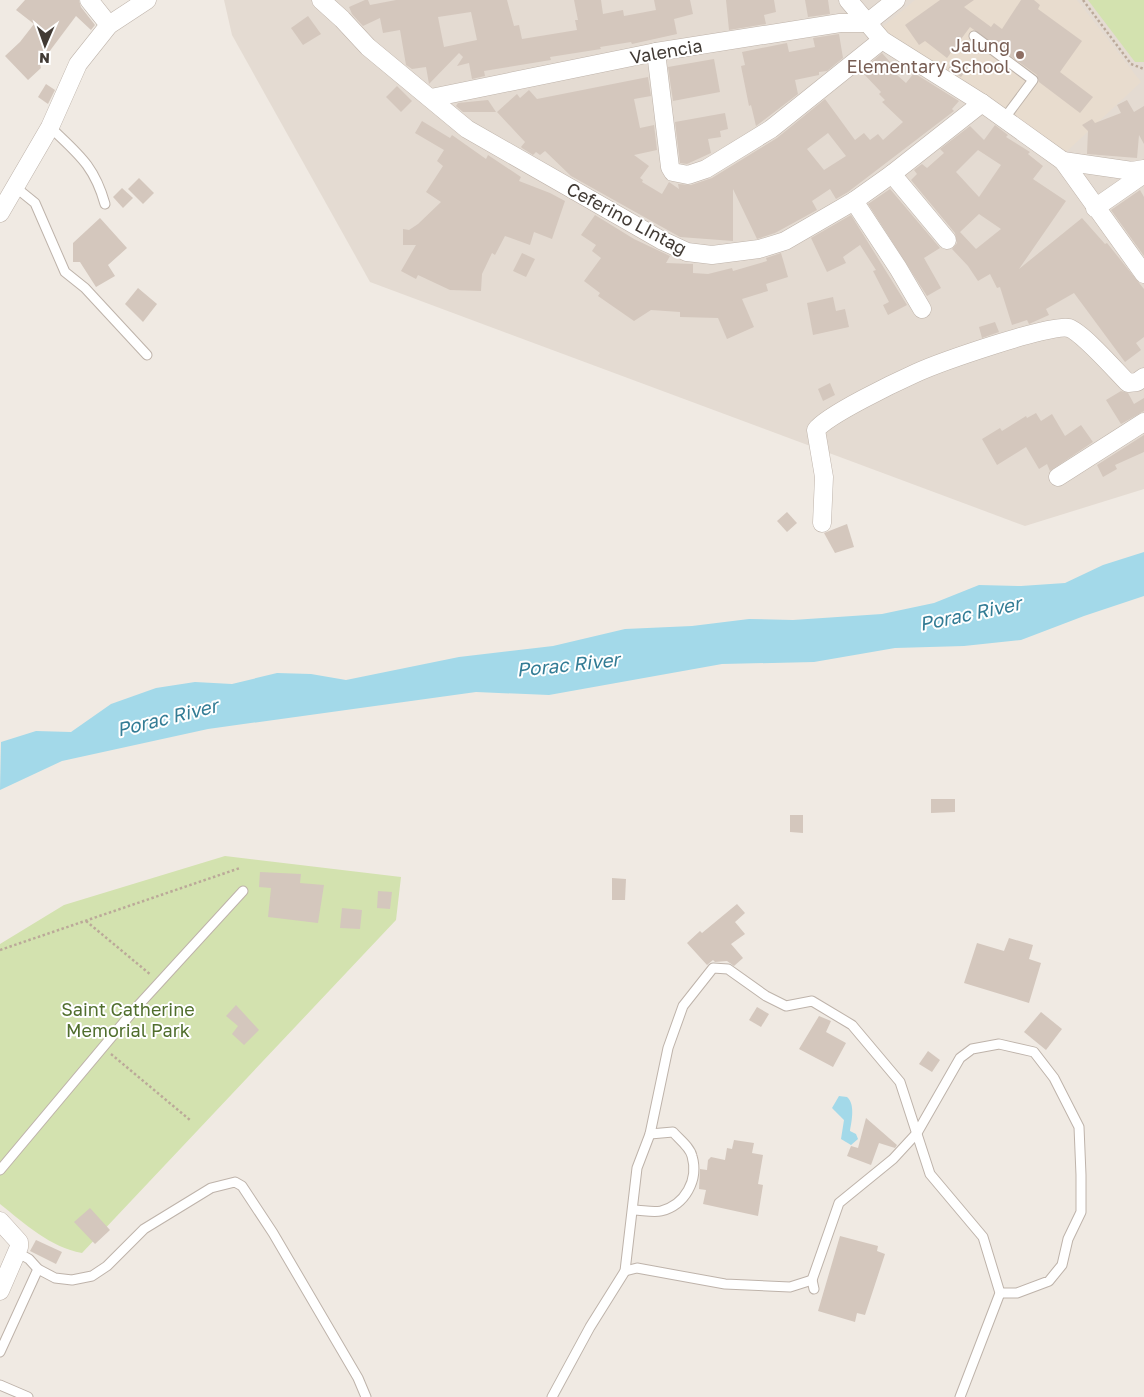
<svg xmlns="http://www.w3.org/2000/svg" width="1144" height="1397" font-family="'Golos Text',sans-serif">
<style>
.residential{fill:#e4dbd2}
.education{fill:#e8dcce}
.green{fill:#d3e2af}
.water{fill:#a3d9e9}
.building{fill:#d4c7bd;fill-rule:evenodd}
.lines{fill:none;stroke-linecap:round;stroke-linejoin:round}
.lane-casing{stroke:#beb3aa;stroke-width:11}
.street-casing{stroke:#beb3aa;stroke-width:19}
.path{stroke:#bba999;stroke-width:2.5;stroke-dasharray:2.5 2.5;stroke-linecap:butt}
.lane{stroke:#fff;stroke-width:9}
.street{stroke:#fff;stroke-width:18}
.education-dot{fill:#8d6e63;stroke:#fff;stroke-width:2}
.labels{text-anchor:middle;dominant-baseline:central;stroke-width:4;stroke-linejoin:round;paint-order:stroke}
.education-label{font-size:18px;fill:#785e54;stroke:#fff;text-anchor:end}
.street-label{font-size:18px;fill:#413a34;stroke:#fff}
.park-label{font-size:18px;fill:#506e2d;stroke:#fff}
.water-label{font-size:19px;font-style:italic;fill:#337c95;stroke:#fff}
</style>
<rect width="100%" height="100%" fill="#f0eae3"/>
<!-- residential -->
<polygon class="residential" points="224,0 1144,0 1144,489 1025,526 370,282 232,35"/>
<!-- education -->
<polygon class="education" points="915,0 1077,0 1141,82 1065,153 880,29"/>
<!-- green -->
<g class="green">
<polygon points="1088,0 1144,0 1144,62 1135,62"/>
<path d="M225 856 401 877 396 920 82 1253C50 1247 25 1224 0 1204V944L64 905Z"/>
</g>
<!-- water -->
<g class="water">
<polygon points="1144,552 1144,596 1084,616 1021,640 964,646 895,648 814,662 722,664 549,695 476,692 208,729 62,761 0,790 1,742 36,731 71,732 111,704 156,688 195,682 232,684 277,673 311,674 346,680 459,657 553,646 625,629 692,626 749,619 793,620 882,614 934,603 979,585 1021,586 1065,583 1103,565"/>
<path d="M839 1096 847 1097C856 1104 851 1124 850 1131L856 1134 858 1139 851 1145 841 1139 844 1120 832 1108Z"/>
</g>
<!-- building -->
<g class="building">
<polygon points="25,0 79,0 81,7 95,25 91,30 76,16 40,64 41,68 28,80 5,56 20,42 34,24 16,10"/>
<path d="M365 0H368L370 5 396 0H507L514 26 519 25 522 39 577 30 575 20H578L574 0H601L603 14 623 10 624 16 656 10 654 0H690L693 14 674 19 677 34 632 44 631 42 600 47 601 49 550 57 551 60 484 71 485 76 472 79 469 63 457 66 463 57 459 53 429 84 426 67 412 69 406 65 400 30 383 33 380 18 363 26 352 14 349 7ZM471 12 477 40 444 47 438 17Z"/>
<polygon points="726,0 774,0 776,12 764,15 766,24 729,30"/>
<polygon points="805,0 828,0 830,14 808,17"/>
<polygon points="940,0 974,0 964,7 991,27 994,23 1002,29 1021,0 1034,0 1040,5 1038,9 1082,41 1060,72 1093,97 1080,113 1039,82 1037,75 970,27 947,58 925,41 919,45 905,25"/>
<polygon points="308,16 321,34 303,45 291,28"/>
<polygon points="839,34 843,58 827,71 819,72 819,75 795,80 798,94 756,126 751,105 749,106 741,66 745,65 742,52 787,43 789,52 815,47 813,38"/>
<path d="M882 53 891 63 887 66 906 83 914 73 959 101 952 109 954 111 848 192 836 199 830 189 812 201 817 210 775 233 757 239 733 189V241L680 237 571 176 545 151 540 155 536 152 533 155 522 148 521 147 525 142 497 112 517 94 520 98 529 90 537 99 648 77 651 96 634 99 640 128 654 125 657 150 634 155 649 166 640 178 643 180 642 182 662 194 669 182 679 189 678 184 691 185 712 178 777 138 825 99 855 140 864 133 870 140 878 134 883 140 903 122 882 102 885 100 879 94 881 92 861 71ZM828 133 846 156 824 170 807 149Z"/>
<polygon points="714,59 720,92 673,101 668,67"/>
<polygon points="955,59 968,68 961,77 948,69"/>
<polygon points="46,84 55,90 48,104 38,97"/>
<polygon points="397,86 412,101 401,112 386,97"/>
<polygon points="488,100 496,112 463,112 456,106 458,103"/>
<polygon points="1127,100 1134,112 1144,106 1144,144 1139,135 1137,158 1087,154 1088,131 1082,125 1092,119 1095,123 1121,113 1117,105"/>
<polygon points="725,113 728,129 720,131 721,137 708,139 711,153 687,164 680,163 675,122"/>
<polygon points="422,121 450,138 452,135 486,159 488,155 521,177 519,181 550,193 565,201 552,239 534,232 530,245 505,236 495,255 492,253 482,274 481,291 450,290 418,275 416,279 401,271 416,245 403,245 403,229 409,230 418,224 441,202 426,192 443,166 437,161 444,150 415,133"/>
<path d="M995 125 1008 135 1006 137 1030 152 1028 154 1043 166 1033 179 1066 201 1019 269 1082 218 1105 244 1107 243 1144 289V337L1136 343 1141 350 1125 362 1074 293 1046 309 1049 315 1029 324 1027 320 1012 325 1000 287 997 288 990 274 978 281 968 266 952 249 957 243 955 233 911 180 917 174 914 170 922 164 927 168 944 153 940 149 970 126 984 140ZM978 150 1001 165 979 197 956 172ZM979 214 1001 229 976 249 960 232Z"/>
<polygon points="139,178 154,193 143,204 128,189"/>
<polygon points="122,188 133,198 123,208 113,197"/>
<polygon points="890,189 940,248 924,258 941,288 927,296 868,204"/>
<polygon points="1140,190 1144,197 1144,256 1111,210"/>
<polygon points="595,215 634,239 670,256 666,263 693,264 693,273 708,274 732,268 733,271 767,261 766,258 781,253 788,277 766,284 768,291 742,299 754,327 727,339 718,318 680,317 680,312 651,310 634,321 598,296 600,293 584,281 601,258 592,251 596,245 581,235"/>
<polygon points="851,215 907,305 888,315 883,305 889,302 873,271 876,270 860,245 843,257 846,263 827,272 811,238"/>
<polygon points="100,218 127,248 108,265 115,276 96,287 80,262 73,262 73,243"/>
<polygon points="522,253 535,259 526,277 513,271"/>
<polygon points="138,288 157,304 143,322 125,304"/>
<polygon points="833,297 836,311 845,309 849,327 813,335 807,303"/>
<polygon points="995,322 999,332 982,338 979,327"/>
<polygon points="830,383 835,395 823,401 818,389"/>
<polygon points="1121,391 1128,393 1134,404 1144,398 1144,411 1121,424 1106,400"/>
<polygon points="1036,413 1041,421 1052,414 1065,436 1081,425 1093,442 1050,471 1047,464 1039,469 1026,447 997,465 982,439 1000,428 1002,431 1026,416 1027,418"/>
<polygon points="1144,435 1144,452 1115,465 1117,469 1103,477 1097,465"/>
<polygon points="787,512 797,523 787,532 777,521"/>
<polygon points="847,524 854,547 835,553 824,533"/>
<polygon points="931,799 955,799 955,812 931,813"/>
<polygon points="790,815 803,815 803,833 790,832"/>
<polygon points="260,872 301,874 300,883 324,885 318,923 268,917 271,888 259,887"/>
<polygon points="612,878 626,879 625,900 612,900"/>
<polygon points="378,891 392,892 390,909 377,908"/>
<polygon points="737,904 745,913 735,922 745,934 731,944 743,958 734,966 727,961 715,962 713,960 707,965 687,943 700,931 702,933"/>
<polygon points="342,908 362,910 360,929 340,928"/>
<polygon points="1009,938 1033,945 1029,959 1041,963 1029,1003 964,983 977,943 1004,951"/>
<polygon points="236,1005 259,1030 244,1045 232,1034 238,1026 226,1016"/>
<polygon points="757,1007 769,1014 761,1027 749,1020"/>
<polygon points="1041,1012 1062,1029 1046,1050 1024,1032"/>
<polygon points="819,1016 831,1021 826,1032 846,1043 833,1067 799,1049"/>
<polygon points="928,1051 940,1060 932,1072 919,1064"/>
<polygon points="866,1118 897,1145 895,1148 879,1143 871,1165 847,1156 851,1146 858,1148"/>
<polygon points="734,1140 754,1143 752,1153 763,1155 758,1184 763,1185 758,1216 703,1204 706,1190 699,1189 700,1169 707,1170 708,1160 711,1157 725,1160 727,1148 732,1149"/>
<polygon points="90,1208 110,1230 95,1244 74,1222"/>
<polygon points="840,1236 878,1246 877,1251 885,1254 865,1315 857,1313 855,1322 818,1311"/>
<polygon points="36,1240 62,1252 56,1264 30,1251"/>
</g>
<g class="lines">
<!-- lane casing -->
<g class="lane-casing">
<g id="lane">
<polyline points="974,36 1033,80 1004,119"/>
<path d="M50 127C78 154 94 165 105 204"/>
<polyline points="14,186 35,203 65,272 85,288 147,355"/>
<polyline points="0,1170 135,1009 243,891"/>
<path d="M634 1210C642 1210 653 1213 661 1211 685 1205 699 1180 692 1156 690 1147 679 1139 673 1132L650 1134"/>
<polyline points="18,1253 29,1259 38,1269 55,1278 72,1280 92,1276 107,1266 144,1229 211,1188 235,1182 242,1186 273,1233 358,1378 366,1397"/>
<polyline points="625,1271 637,1268 725,1284 790,1287 812,1280 814,1289"/>
<polyline points="812,1280 839,1203 893,1159 917,1133 960,1058 972,1049 999,1044 1034,1052 1054,1078 1079,1127 1081,1175 1081,1212 1068,1239 1062,1265 1049,1281 1017,1293 1000,1293"/>
<polyline points="0,1352 38,1269"/>
<polyline points="0,1385 28,1397"/>
<polyline points="552,1397 590,1327 625,1271 637,1168 650,1134 668,1048 683,1006 713,968 728,969 766,996 786,1006 812,1001 852,1025 900,1082 930,1174 983,1237 1000,1293 960,1397"/>
</g>
</g>
<!-- street casing -->
<g class="street-casing">
<g id="street">
<polyline points="89,0 109,25"/>
<polyline points="321,0 342,19 368,47 467,129 661,240 687,252 712,255 759,249 785,241 854,201 892,174 982,103"/>
<polyline points="848,0 882,40 982,103 1063,161 1144,274"/>
<polyline points="656,52 670,167 673,172 688,175 706,169 771,129 882,40"/>
<polyline points="431,98 656,52 840,23 867,23 896,0"/>
<polyline points="1063,161 1132,171 1144,169"/>
<polyline points="892,174 947,240"/>
<polyline points="854,201 898,268 922,309"/>
<polyline points="1095,208 1144,174"/>
<polyline points="0,213 50,127 78,64 109,25 147,0"/>
<polyline points="1058,477 1144,422"/>
<path d="M822 523 824 477 816 430C827 415 896 382 916 373 938 363 1051 323 1069 328 1083 333 1116 371 1128 383L1137 382 1144 377"/>
<polyline points="0,1221 19,1242 19,1247 0,1291"/>
</g>
</g>
<!-- path -->
<g class="path">
<polyline points="1083,0 1131,64 1144,69"/>
<polyline points="86,921 151,975"/>
<polyline points="0,950 240,868"/>
<polyline points="111,1054 190,1120"/>
</g>
<!-- lane -->
<use href="#lane" class="lane"/>
<!-- street -->
<use href="#street" class="street"/>
</g>
<!-- markers -->
<circle class="education-dot" cx="1020" cy="55" r="5"/>
<g class="labels">
<!-- education labels -->
<g class="education-label">
<text x="1010" y="45">Jalung<tspan x="1010" dy="21">Elementary School</tspan></text>
</g>
<!-- street labels -->
<g class="street-label">
<text transform="translate(666 51) rotate(-10)">Valencia</text>
<text transform="translate(627 218) rotate(28)">Ceferino LIntag</text>
</g>
<!-- park labels -->
<g class="park-label">
<text x="128" y="1009">Saint Catherine<tspan x="128" dy="21">Memorial Park</tspan></text>
</g>
<!-- water labels -->
<g class="water-label">
<text transform="translate(970 613) rotate(-12)">Porac River</text>
<text transform="translate(568 664) rotate(-6)">Porac River</text>
<text transform="translate(167 717) rotate(-14)">Porac River</text>
</g>
</g>
<!-- north arrow -->
<g transform="translate(45 45) rotate(182)" stroke="#ffffff" stroke-width="4" paint-order="stroke">
<path d="M0-4L9 19L0 12L-9 19Z" fill="#413a34"/>
<text y="-8" font-size="14" font-weight="bold" text-anchor="middle" fill="#413a34">N</text>
</g>
</svg>
